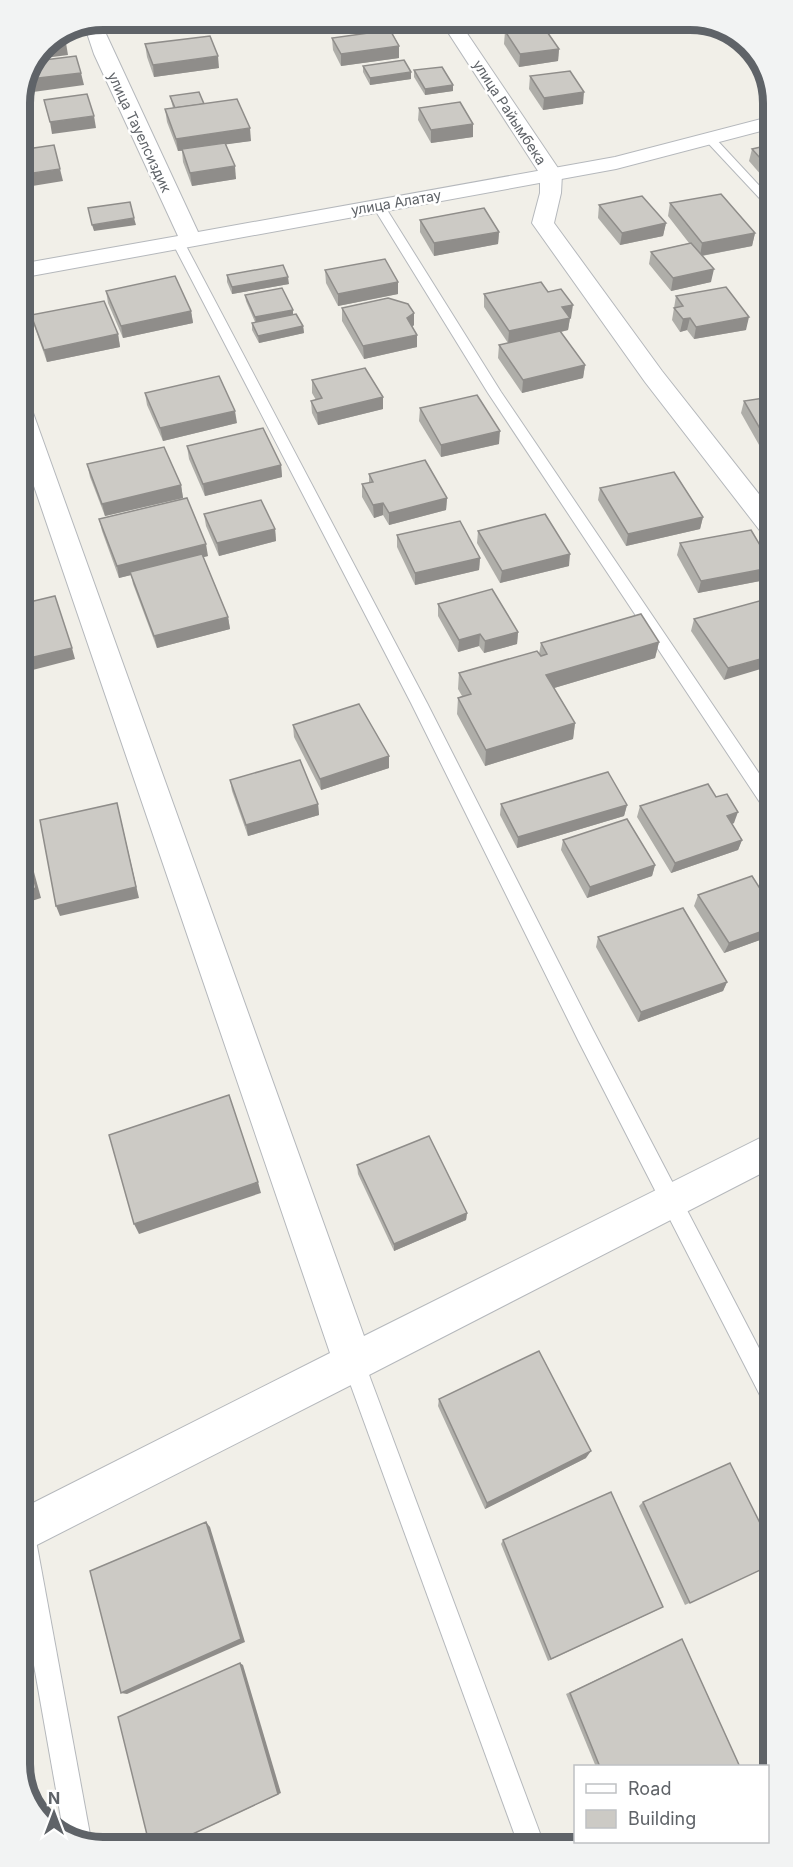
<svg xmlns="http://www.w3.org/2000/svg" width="793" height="1867" font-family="Inter,sans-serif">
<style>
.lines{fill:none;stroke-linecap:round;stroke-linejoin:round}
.service-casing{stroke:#b5b8bc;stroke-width:2}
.minor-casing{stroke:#b5b8bc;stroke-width:2}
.tertiary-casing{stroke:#b5b8bc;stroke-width:2}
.service{fill:#fff;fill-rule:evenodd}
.minor{fill:#fff;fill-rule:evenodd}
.tertiary{fill:#fff;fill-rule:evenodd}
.wall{fill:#afaea9}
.shaded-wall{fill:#8f8d8a}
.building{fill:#cccac5;stroke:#8f8d8a;stroke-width:1.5}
.labels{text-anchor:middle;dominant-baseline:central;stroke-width:5;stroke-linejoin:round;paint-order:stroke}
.far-street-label{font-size:14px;fill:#5f6368;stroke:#fff}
.rim{fill:none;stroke:#5f6368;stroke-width:8}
</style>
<rect width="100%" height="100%" fill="#f1efe8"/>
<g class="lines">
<!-- service casing -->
<g class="service-casing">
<g id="service">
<polygon points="711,137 715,138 769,196 769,205 765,204 707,142 705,140"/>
<polygon points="378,201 384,205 501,392 771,791 771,812 765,810 488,393 372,205"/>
<polygon points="178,238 184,242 427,703 593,1030 772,1373 773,1408 765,1405 579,1042 411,703 172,242"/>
<polygon points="354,1353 362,1356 365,1364 544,1844 518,1844 343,1364 346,1356"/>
<polygon points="23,1523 31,1527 35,1535 91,1840 89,1844 64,1835 23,1603"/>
</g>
</g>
<!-- minor casing -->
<g class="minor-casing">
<g id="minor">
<polygon points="440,20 458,20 562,174 561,193 554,223 662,371 770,508 770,535 761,532 645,382 532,223 540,193 540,174"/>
<polygon points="20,402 29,404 32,410 364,1336 772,1132 772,1168 369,1375 368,1378 353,1384 23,1552 23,1508 330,1353 21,448"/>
</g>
</g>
<!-- tertiary casing -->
<g class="tertiary-casing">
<polygon id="tertiary" points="100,21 198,232 615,157 769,117 769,129 616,169 20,278 20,264 178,236 94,54 85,27"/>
</g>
<!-- service -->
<use href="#service" class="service"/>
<!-- minor -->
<use href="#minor" class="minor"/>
<!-- tertiary -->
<use href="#tertiary" class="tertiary"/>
</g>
<!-- wall -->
<g class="wall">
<polygon points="369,20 410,20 410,30 392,32 399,46 399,58 341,66 333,50 332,38 376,32"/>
<polygon points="505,31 559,49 558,61 519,67 504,44"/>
<polygon points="145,44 219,68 154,77 147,57"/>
<polygon points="363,66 411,72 411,79 370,85 363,72"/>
<polygon points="414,70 453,85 453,91 425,95 414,77"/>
<polygon points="530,76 583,104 543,110 529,89"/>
<polygon points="170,96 204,104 251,141 226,144 236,179 192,186 183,162 182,151 178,151 167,122 165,109 173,108"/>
<polygon points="419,108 473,124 473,137 431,143 418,120"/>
<polygon points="769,145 769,184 749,161 752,149"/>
<polygon points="670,203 755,233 752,246 702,256 711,282 671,291 649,264 651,252 689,243 668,216"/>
<polygon points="599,205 666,223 663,236 620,245 598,218"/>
<polygon points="420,220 499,232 498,244 434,256 420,232"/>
<polygon points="325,270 398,294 338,306 326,283"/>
<polygon points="227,275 289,284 232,294 227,282"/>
<polygon points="106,291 191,311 193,323 123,338 108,303"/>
<polygon points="548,292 571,318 570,318 568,330 561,332 585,365 583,378 522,393 498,358 499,345 508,343 484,307 484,294"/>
<polygon points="245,295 293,310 293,314 303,326 304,333 259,343 252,330 252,323 255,322 246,301"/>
<polygon points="676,296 746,330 694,339 687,330 680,332 672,320"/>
<polygon points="342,308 414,313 414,325 412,327 417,347 364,359 342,321"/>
<polygon points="31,315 118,334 120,347 47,362 35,328"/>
<polygon points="312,380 383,409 318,425 312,413 311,401 316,400 312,393"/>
<polygon points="145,393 237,423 163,441 147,405"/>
<polygon points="770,397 770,459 767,459 741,413 744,401"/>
<polygon points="420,408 499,444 441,457 419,421"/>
<polygon points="187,446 281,465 282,477 205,496 189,459"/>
<polygon points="87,464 181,485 183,498 105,516 90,477"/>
<polygon points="369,474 447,498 446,510 389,525 383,515 374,518 362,497 362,484 369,483"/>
<polygon points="600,488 703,517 700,529 626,546 598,500"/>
<polygon points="204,514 275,529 276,541 219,556 206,526"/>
<polygon points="99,519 208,556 203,557 228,617 230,629 157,648 133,584 131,575 119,578 102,531"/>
<polygon points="478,531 569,566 500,583 477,543"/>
<polygon points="397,535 480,558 479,570 415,585 397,547"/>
<polygon points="680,543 770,562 770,579 698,593 677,555"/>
<polygon points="770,598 724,680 691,631 694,619"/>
<polygon points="438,604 518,632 517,644 484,653 479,646 458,652 438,616"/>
<polygon points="659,642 655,658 554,688 575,723 573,739 485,766 457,714 458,698 462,696 458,689 459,673 539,654 541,643"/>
<polygon points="293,725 389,768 321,790 294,737"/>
<polygon points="230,780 318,804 319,815 248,836 232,791"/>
<polygon points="716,797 734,823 732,824 742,840 738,850 671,873 637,817 640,806"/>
<polygon points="501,804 627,805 624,816 517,848 500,815"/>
<polygon points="563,840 655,865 652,876 587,898 561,850"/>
<polygon points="698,895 771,906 771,936 724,953 694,906"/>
<polygon points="598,937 727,982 723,991 638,1022 596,947"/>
<polygon points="357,1165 467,1213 466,1220 394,1251 358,1174"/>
<polygon points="439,1399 586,1458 485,1509 438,1406"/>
<polygon points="643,1502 773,1564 685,1605 639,1506"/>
<polygon points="503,1540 657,1610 548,1661 501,1544"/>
<polygon points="682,1639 740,1767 596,1767 566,1694"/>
</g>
<!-- shaded-wall -->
<g class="shaded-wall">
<polygon points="134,20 175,20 175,24 136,29"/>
<polygon points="396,20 410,20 410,30 378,34 378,22"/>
<polygon points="66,43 68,55 37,59 44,46"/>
<polygon points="399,46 399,58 341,66 341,54"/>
<polygon points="559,49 558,61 519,67 520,54"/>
<polygon points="218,56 219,68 154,77 153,65"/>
<polygon points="411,72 411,79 370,85 370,78"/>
<polygon points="81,73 84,85 33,92 30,79"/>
<polygon points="453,85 453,91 425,95 425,89"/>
<polygon points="584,92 583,104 543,110 544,98"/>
<polygon points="94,116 96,128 52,134 50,122"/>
<polygon points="473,124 473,137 431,143 431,130"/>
<polygon points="250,128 251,141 178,151 176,139"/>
<polygon points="235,166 236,179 192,186 190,173"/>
<polygon points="60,169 63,181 20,188 20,175"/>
<polygon points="134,218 136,225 94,231 92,225"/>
<polygon points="666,223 663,236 620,245 622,233"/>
<polygon points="499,232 498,244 434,256 434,243"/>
<polygon points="755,233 752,246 700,256 702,243"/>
<polygon points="714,269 711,282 671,291 673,278"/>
<polygon points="288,277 289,284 232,294 232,287"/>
<polygon points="398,282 398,294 338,306 338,294"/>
<polygon points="573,305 571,318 570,318 568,330 508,344 509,331 562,307"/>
<polygon points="293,310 293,316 256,323 255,317"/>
<polygon points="191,311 193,323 123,338 121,326"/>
<polygon points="414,313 414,325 407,331 407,318"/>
<polygon points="749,317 746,330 694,339 696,327"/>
<polygon points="690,318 687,330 680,332 683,319"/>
<polygon points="303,326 304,333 259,343 258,336"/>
<polygon points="118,334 120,347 47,362 44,350"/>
<polygon points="417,335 417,347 364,359 363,346"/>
<polygon points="585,365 583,378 522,393 523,380"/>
<polygon points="383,397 383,409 318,425 317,413"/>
<polygon points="235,411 237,423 163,441 160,428"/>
<polygon points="500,431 499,444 441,457 441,445"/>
<polygon points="770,449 770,459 767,459"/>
<polygon points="281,465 282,477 205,496 203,484"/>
<polygon points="181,485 183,498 105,516 102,504"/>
<polygon points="447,498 446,510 389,525 389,513"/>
<polygon points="383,503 383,515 374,518 373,505"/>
<polygon points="703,517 700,529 626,546 628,534"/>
<polygon points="275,529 276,541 219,556 217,543"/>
<polygon points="206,544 208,556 131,575 130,572 131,575 119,578 117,566"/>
<polygon points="570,554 569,566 500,583 502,571"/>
<polygon points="480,558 479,570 415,585 415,573"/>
<polygon points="770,568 770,579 698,593 701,581"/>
<polygon points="228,617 230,629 157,648 154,636"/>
<polygon points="518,632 517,644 484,653 485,641"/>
<polygon points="480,634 479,646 458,652 459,640"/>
<polygon points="659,642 655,658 544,691 546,675"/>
<polygon points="72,648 75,659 21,673 21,660"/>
<polygon points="771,656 771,666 724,680 728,668"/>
<polygon points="575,723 573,739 485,766 486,750"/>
<polygon points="389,756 389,768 321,790 320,779"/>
<polygon points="117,803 139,898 60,916 56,906"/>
<polygon points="318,804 319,815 248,836 246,825"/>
<polygon points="627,805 624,816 517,848 518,837"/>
<polygon points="738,812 734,823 723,827 727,816"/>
<polygon points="21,831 25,839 41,898 22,904"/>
<polygon points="742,840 738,850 671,873 675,863"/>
<polygon points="655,865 652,876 587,898 590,887"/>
<polygon points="771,928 771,936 724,953 729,943"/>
<polygon points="727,982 723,991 638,1022 641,1012"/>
<polygon points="258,1182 261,1193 139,1234 134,1224"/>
<polygon points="467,1213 466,1220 394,1251 394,1244"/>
<polygon points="591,1451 586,1458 485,1509 487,1503"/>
<polygon points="206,1522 210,1527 245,1642 127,1694 121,1693"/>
<polygon points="240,1663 243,1665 281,1793 165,1847"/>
</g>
<!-- building -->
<g class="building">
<polygon points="376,20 396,20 378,22"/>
<polygon points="543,26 559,49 520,54 505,31"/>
<polygon points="390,30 399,46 341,54 332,38"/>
<polygon points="64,36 66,43 44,46 44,44"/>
<polygon points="210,36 218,56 153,65 145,44"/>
<polygon points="76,56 81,73 30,79 30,76 36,61"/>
<polygon points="404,60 411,72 370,78 363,66"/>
<polygon points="442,67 453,85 425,89 414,70"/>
<polygon points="570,71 584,92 544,98 530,76"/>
<polygon points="199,92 204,104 175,108 170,96"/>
<polygon points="87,94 94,116 50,122 44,100"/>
<polygon points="237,99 250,128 176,139 165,109"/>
<polygon points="460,102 473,124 431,130 419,108"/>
<polygon points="225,143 235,166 190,173 182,149"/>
<polygon points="54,145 60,169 20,175 20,150"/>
<polygon points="769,145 769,168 752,149"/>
<polygon points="721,194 755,233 702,243 670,203"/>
<polygon points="642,196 666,223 622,233 599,205"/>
<polygon points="130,202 134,218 92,225 88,208"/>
<polygon points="484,208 499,232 434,243 420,220"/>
<polygon points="691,243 714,269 673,278 651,252"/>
<polygon points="385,259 398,282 338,294 325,270"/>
<polygon points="283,265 288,277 232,287 227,275"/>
<polygon points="175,276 191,311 121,326 106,291"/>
<polygon points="541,282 548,292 561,289 573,305 562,307 570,318 509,331 484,294"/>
<polygon points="726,287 749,317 696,327 690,318 683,319 674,308 683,306 676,296"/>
<polygon points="282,288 293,310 255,317 245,295"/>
<polygon points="388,298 408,304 414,313 407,318 417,335 363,346 342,308"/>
<polygon points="104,301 118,334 44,350 31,315"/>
<polygon points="296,314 303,326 258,336 252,323"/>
<polygon points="560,331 585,365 523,380 499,345"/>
<polygon points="365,368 383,397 317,413 311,401 322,398 312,380"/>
<polygon points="219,376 235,411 160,428 145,393"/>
<polygon points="477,395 500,431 441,445 420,408"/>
<polygon points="770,397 770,446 744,401"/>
<polygon points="263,428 281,465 203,484 187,446"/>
<polygon points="164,447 181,485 102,504 87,464"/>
<polygon points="425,460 447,498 389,513 383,503 373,505 362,484 373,482 369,474"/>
<polygon points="674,472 703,517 628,534 600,488"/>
<polygon points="187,498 206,544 117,566 99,519"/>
<polygon points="261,500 275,529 217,543 204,514"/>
<polygon points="545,514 570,554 502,571 478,531"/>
<polygon points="460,521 480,558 415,573 397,535"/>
<polygon points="751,530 770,562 770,568 701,581 680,543"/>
<polygon points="202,554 228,617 154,636 130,572"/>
<polygon points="492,589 518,632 485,641 480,634 459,640 438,604"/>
<polygon points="55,596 72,648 21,660 21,604"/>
<polygon points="770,598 771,656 728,668 694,619"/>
<polygon points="641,614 659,642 546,675 575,723 486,750 458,698 471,694 459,673 537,651 541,656 547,654 541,643"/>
<polygon points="359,704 389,756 320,779 293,725"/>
<polygon points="300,760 318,804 246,825 230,780"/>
<polygon points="608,772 627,805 518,837 501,804"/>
<polygon points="708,784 716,797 727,794 738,812 727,816 742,840 675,863 640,806"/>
<polygon points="117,803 136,887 56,906 40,820"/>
<polygon points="627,819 655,865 590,887 563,840"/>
<polygon points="21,832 36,888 22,892"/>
<polygon points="752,876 771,906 771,928 729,943 698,895"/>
<polygon points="683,908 727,982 641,1012 598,937"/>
<polygon points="229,1095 258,1182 134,1224 109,1135"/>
<polygon points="429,1136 467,1213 394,1244 357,1165"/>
<polygon points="539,1351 591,1451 487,1503 439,1399"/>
<polygon points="730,1463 773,1549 773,1564 690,1603 643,1502"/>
<polygon points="611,1492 663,1607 551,1659 503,1540"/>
<polygon points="206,1522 241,1639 121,1693 90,1571"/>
<polygon points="682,1639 740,1767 600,1767 570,1693"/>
<polygon points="240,1663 278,1794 165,1847 150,1847 118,1717"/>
</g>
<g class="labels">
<!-- far-street labels -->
<g class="far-street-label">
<text transform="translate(510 112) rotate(57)">улица Райымбека</text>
<text transform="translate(140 132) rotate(65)">улица Тауелсиздик</text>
<text transform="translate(396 202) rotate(-10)">улица Алатау</text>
</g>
</g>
<!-- crop -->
<path d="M0 0H793V1867H0ZM103 30H690A73 73 0 0 1 763 103V1764A73 73 0 0 1 690 1837H103A73 73 0 0 1 30 1764V103A73 73 0 0 1 103 30Z" fill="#f2f3f3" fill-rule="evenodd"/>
<path class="rim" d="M103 30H690A73 73 0 0 1 763 103V1764A73 73 0 0 1 690 1837H103A73 73 0 0 1 30 1764V103A73 73 0 0 1 103 30Z"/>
<!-- legend -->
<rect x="574" y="1765" width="195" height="78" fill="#ffffff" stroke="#bfc1c3" stroke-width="1.5"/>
<rect x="586" y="1784" width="30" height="9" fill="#ffffff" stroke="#bfc1c3" stroke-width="1.5"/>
<text x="628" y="1795" font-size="18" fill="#5f6368">Road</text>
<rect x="586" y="1810" width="30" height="18" fill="#cccac5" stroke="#bfc1c3" stroke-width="1.5"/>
<text x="628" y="1825" font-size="18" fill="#5f6368">Building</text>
<!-- north arrow -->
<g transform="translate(54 1813)" stroke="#ffffff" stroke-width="4.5" paint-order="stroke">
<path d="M0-4.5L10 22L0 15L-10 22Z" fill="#5f6368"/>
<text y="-9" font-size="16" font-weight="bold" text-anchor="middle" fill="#5f6368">N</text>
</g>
</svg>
